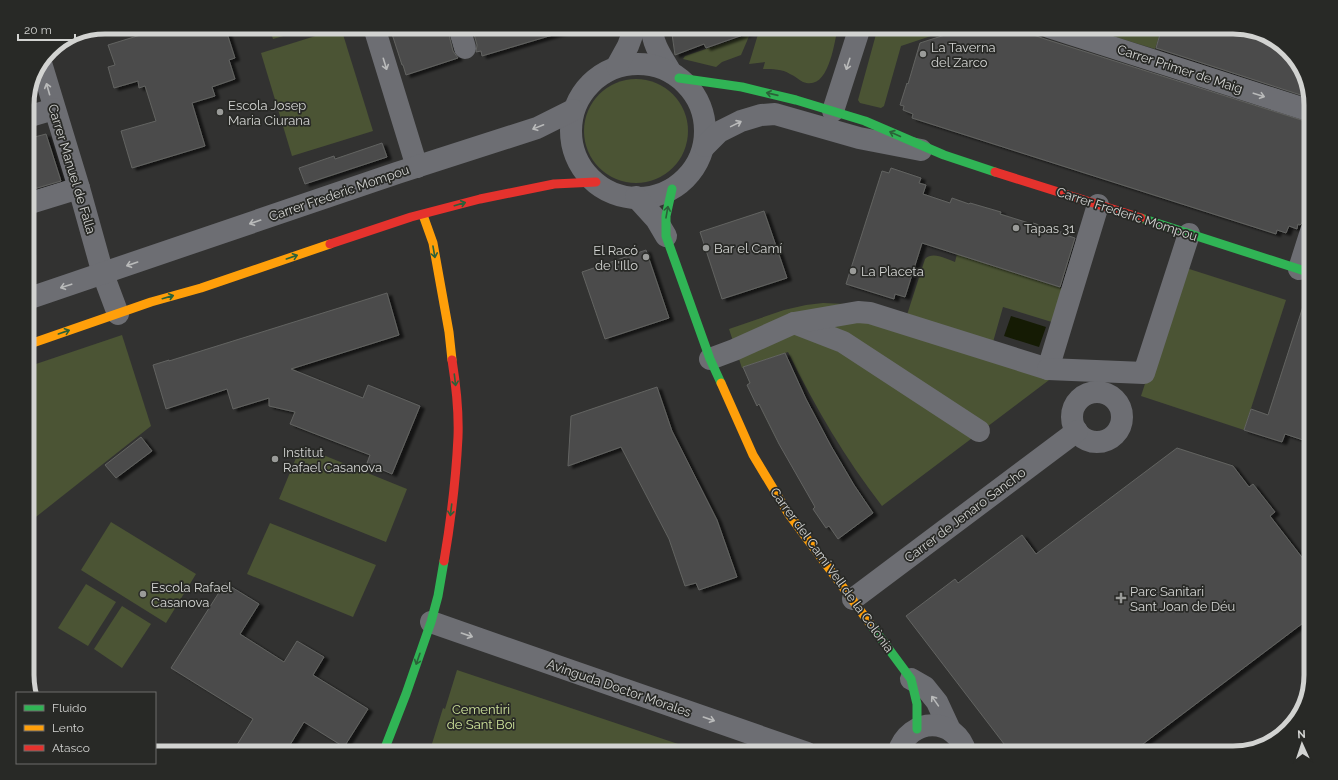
<svg xmlns="http://www.w3.org/2000/svg" width="1338" height="780" font-family="Raleway,sans-serif">
<style>
.green{fill:#4b5434}
.water{fill:#151b04}
.building{fill:#4c4c4b;stroke:#626361;filter:url(#shadow)}
.lines{fill:none;stroke-linecap:round;stroke-linejoin:round}
.street{stroke:#6d6e73;stroke-width:22}
.fast{stroke:#30b455;stroke-width:9}
.slow{stroke:#ff9f0a;stroke-width:9}
.jam{stroke:#e5322d;stroke-width:9}
.oneway{stroke:#b9baba}
.oneway2{stroke:#2b6139}
.poi-dot{fill:#9a9b99;stroke:#282926;stroke-width:1.5}
.labels{text-anchor:middle;dominant-baseline:central;stroke-width:3.5;stroke-linejoin:round;paint-order:stroke}
.poi-label{font-size:13px;fill:#d2d3d1;stroke:#282926;text-anchor:start}
.street-label{font-size:13px;fill:#d2d3d1;stroke:#282926}
.park-label{font-size:13px;fill:#cee39b;stroke:#282926}
.rim{fill:none;stroke:#d2d3d1;stroke-width:5}
</style>
<defs>
<filter id="shadow"><feDropShadow dx="4.5" dy="2.5" stdDeviation="1" flood-color="#0009"/></filter>
</defs>
<rect width="100%" height="100%" fill="#323231"/>
<!-- green -->
<g class="green">
<polygon points="269,27 315,27 273,39"/>
<path d="M766 27H838C834 43 829 92 803 82 799 80 795 76 790 74 782 69 773 69 763 69L765 62 749 64 759 31 766 29Z"/>
<polygon points="878,27 942,27 940,33 901,46 884,106 881,108 860,103 858,100"/>
<polygon points="1083,27 1162,27 1155,49"/>
<polygon points="341,28 373,131 292,156 261,53"/>
<polygon points="750,34 741,55 722,62 716,67 683,59 685,56"/>
<circle cx="636" cy="131" r="52"/>
<path d="M957 254 1065 289 1055 323 1003 307 991 349 1061 371 882 506C845 458 815 407 788 352L742 368 729 329 784 310 806 305 823 303 846 304 905 321 925 259C933 251 946 259 955 262Z"/>
<polygon points="1183,267 1286,300 1244,430 1141,396"/>
<polygon points="122,335 151,426 27,524 27,367"/>
<polygon points="301,446 407,489 386,542 279,499"/>
<polygon points="111,522 196,574 166,623 81,570"/>
<polygon points="270,523 376,565 353,617 247,574"/>
<polygon points="86,584 116,602 88,646 58,628"/>
<polygon points="122,606 151,624 122,668 94,649"/>
<polygon points="457,670 705,753 426,753 428,746 431,747 443,708 445,709"/>
</g>
<!-- water -->
<polygon class="water" points="1011,316 1046,327 1039,347 1004,336"/>
<!-- building -->
<g class="building">
<polygon points="157,27 225,27 235,58 229,60 235,79 212,87 215,96 192,103 205,146 132,168 121,131 156,121 145,86 139,88 138,81 114,88 108,67 115,65 108,45 147,33 147,30"/>
<polygon points="391,27 447,27 453,51 458,58 406,75 403,65 402,65 392,34 393,34"/>
<polygon points="472,27 566,27 566,31 482,56 481,51 476,52 477,45"/>
<polygon points="671,27 759,27 760,29 706,48 704,44 675,55"/>
<polygon points="946,27 1011,27 1045,39 1311,123 1311,195 1302,223 1300,225 1298,224 1297,229 1289,226 1286,233 1277,230 1276,234 912,118 913,114 903,110 904,106 900,105 907,83 908,84 920,43 948,34"/>
<polygon points="1162,27 1233,27 1272,37 1300,66 1310,98 1156,48"/>
<polygon points="46,134 61,181 27,191 27,139"/>
<polygon points="382,143 387,157 305,184 299,168 334,156 335,159"/>
<polygon points="891,168 921,178 919,183 926,185 923,194 950,203 952,198 969,204 970,203 1001,212 1000,214 1032,224 1033,223 1064,233 1063,234 1075,238 1060,287 922,243 905,297 895,294 894,299 846,284 882,171 889,173"/>
<polygon points="764,211 787,278 722,299 700,232"/>
<polygon points="646,250 669,318 605,339 582,272"/>
<polygon points="1308,291 1311,291 1311,436 1307,435 1306,441 1285,434 1282,442 1244,430 1251,409 1268,415"/>
<polygon points="387,293 399,335 291,369 363,398 368,385 420,406 392,474 367,463 370,455 290,424 295,412 269,406 269,398 233,409 227,389 166,409 153,365 169,360 169,361"/>
<polygon points="785,353 806,399 831,446 854,485 873,513 838,539 829,526 826,528 813,509 815,507 779,444 759,404 757,406 747,385 750,383 743,367"/>
<polygon points="657,387 672,431 717,520 737,577 699,590 696,583 685,586 669,539 621,447 568,466 571,416"/>
<polygon points="141,437 152,451 116,478 105,465"/>
<polygon points="1177,448 1233,466 1249,487 1253,484 1275,512 1270,516 1311,569 1311,617 1131,753 1011,753 906,616 955,579 958,583 1022,535 1036,554"/>
<polygon points="225,583 259,604 240,634 284,662 297,641 324,657 313,675 368,709 344,747 304,722 285,753 232,753 253,719 171,668"/>
</g>
<g class="lines">
<!-- street -->
<g class="street">
<polyline points="374,27 417,167"/>
<polyline points="459,27 465,48"/>
<path d="M652 27C652 44 662 57 670 71"/>
<polyline points="1049,27 1311,111"/>
<polyline points="41,63 79,188 103,274 118,314"/>
<circle cx="638" cy="131" r="67"/>
<polyline points="617,66 628,46 635,27"/>
<polyline points="833,111 860,27"/>
<polyline points="27,117 54,109"/>
<polyline points="705,146 719,132 741,121 761,115 775,114 859,138 921,150"/>
<polyline points="636,197 656,219 666,236"/>
<polyline points="27,204 79,188"/>
<polyline points="1299,269 1311,231"/>
<polyline points="27,299 397,173 537,128 573,110"/>
<polyline points="794,323 843,342 979,431"/>
<polyline points="710,359 734,350 794,323 858,312 870,313 1048,369 1098,205"/>
<polyline points="1048,369 1144,373 1189,234"/>
<circle cx="1097" cy="417" r="25"/>
<polyline points="853,599 1077,431"/>
<polyline points="431,622 807,753"/>
<polyline points="911,679 925,687 937,702 950,730"/>
<path d="M898 753C909 716 956 716 966 753"/>
</g>
<!-- fast -->
<g class="fast">
<polyline points="679,78 742,87 796,100 865,121 944,155 995,172"/>
<polyline points="672,189 666,216 666,236 710,359 721,383"/>
<polyline points="1141,218 1311,273"/>
<polyline points="871,625 911,679 917,704 917,729"/>
<polyline points="383,753 406,694 431,622 438,596 444,561"/>
</g>
<!-- slow -->
<g class="slow">
<polyline points="423,215 433,243 449,332 452,360"/>
<polyline points="27,345 151,302 201,288 330,244"/>
<polyline points="721,383 753,455 788,513 871,625"/>
</g>
<!-- jam -->
<g class="jam">
<polyline points="995,172 1141,218"/>
<polyline points="330,244 411,217 480,199 554,184 596,182"/>
<path d="M444 561C451 520 456 478 458 437 459 411 456 385 452 360"/>
</g>
</g>
<!-- one-way arrows -->
<defs><path id="oneway-shaft" d="M-6 0H5M1.5-3L5.5 0L1.5 3" fill="none" stroke-width="1.6" stroke-linecap="round" stroke-linejoin="round"/></defs>
<g class="oneway">
<use href="#oneway-shaft" transform="translate(385 64) rotate(73)"/>
<use href="#oneway-shaft" transform="translate(848 64) rotate(108)"/>
<use href="#oneway-shaft" transform="translate(48 89) rotate(-106)"/>
<use href="#oneway-shaft" transform="translate(1259 95) rotate(18)"/>
<use href="#oneway-shaft" transform="translate(736 124) rotate(-26)"/>
<use href="#oneway-shaft" transform="translate(538 127) rotate(158)"/>
<use href="#oneway-shaft" transform="translate(255 222) rotate(161)"/>
<use href="#oneway-shaft" transform="translate(132 264) rotate(161)"/>
<use href="#oneway-shaft" transform="translate(66 286) rotate(162)"/>
<use href="#oneway-shaft" transform="translate(467 635) rotate(19)"/>
<use href="#oneway-shaft" transform="translate(935 701) rotate(-125)"/>
<use href="#oneway-shaft" transform="translate(709 719) rotate(19)"/>
</g>
<g class="oneway2">
<use href="#oneway-shaft" transform="translate(772 94) rotate(-167)"/>
<use href="#oneway-shaft" transform="translate(895 134) rotate(-156)"/>
<use href="#oneway-shaft" transform="translate(460 204) rotate(-16)"/>
<use href="#oneway-shaft" transform="translate(667 212) rotate(-80)"/>
<use href="#oneway-shaft" transform="translate(434 252) rotate(80)"/>
<use href="#oneway-shaft" transform="translate(292 257) rotate(-19)"/>
<use href="#oneway-shaft" transform="translate(168 297) rotate(-16)"/>
<use href="#oneway-shaft" transform="translate(64 332) rotate(-19)"/>
<use href="#oneway-shaft" transform="translate(455 380) rotate(83)"/>
<use href="#oneway-shaft" transform="translate(451 510) rotate(97)"/>
<use href="#oneway-shaft" transform="translate(418 659) rotate(109)"/>
</g>
<!-- markers -->
<g class="poi-dot">
<circle cx="923" cy="54" r="4"/>
<circle cx="220" cy="112" r="4"/>
<circle cx="1016" cy="228" r="4"/>
<circle cx="706" cy="248" r="4"/>
<circle cx="646" cy="257" r="4"/>
<circle cx="853" cy="271" r="4"/>
<circle cx="275" cy="459" r="4"/>
<circle cx="143" cy="594" r="4"/>
<path d="M1119 592h4v4h4v4h-4v4h-4v-4h-4v-4h4z"/>
</g>
<g class="labels">
<!-- poi labels -->
<g class="poi-label">
<text x="931" y="47">La Taverna<tspan x="931" dy="15">del Zarco</tspan></text>
<text x="228" y="105">Escola Josep<tspan x="228" dy="15">Maria Ciurana</tspan></text>
<text x="1024" y="228">Tapas 31</text>
<text x="714" y="248">Bar el Camí</text>
<text x="638" y="250" text-anchor="end">El Racó<tspan x="638" dy="15">de l'Illo</tspan></text>
<text x="861" y="271">La Placeta</text>
<text x="283" y="452">Institut<tspan x="283" dy="15">Rafael Casanova</tspan></text>
<text x="151" y="587">Escola Rafael<tspan x="151" dy="15">Casanova</tspan></text>
<text x="1130" y="591">Parc Sanitari<tspan x="1130" dy="15">Sant Joan de Déu</tspan></text>
</g>
<!-- street labels -->
<g class="street-label">
<text transform="translate(1180 69) rotate(18)">Carrer Primer de Maig</text>
<text transform="translate(72 169) rotate(73)">Carrer Manuel de Falla</text>
<text transform="translate(339 193) rotate(-19)">Carrer Frederic Mompou</text>
<text transform="translate(1127 214) rotate(18)">Carrer Frederic Mompou</text>
<text transform="translate(965 515) rotate(-37)">Carrer de Jenaro Sancho</text>
<text transform="translate(832 570) rotate(54)">Carrer del Camí Vell de la Colònia</text>
<text transform="translate(619 688) rotate(19)">Avinguda Doctor Morales</text>
</g>
<!-- park labels -->
<g class="park-label">
<text x="481" y="709">Cementiri<tspan x="481" dy="15">de Sant Boi</tspan></text>
</g>
</g>
<!-- crop -->
<path d="M0 0H1338V780H0ZM105 34H1233A71 71 0 0 1 1304 105V675A71 71 0 0 1 1233 746H105A71 71 0 0 1 34 675V105A71 71 0 0 1 105 34Z" fill="#282926" fill-rule="evenodd"/>
<path class="rim" d="M105 34H1233A71 71 0 0 1 1304 105V675A71 71 0 0 1 1233 746H105A71 71 0 0 1 34 675V105A71 71 0 0 1 105 34Z"/>
<!-- legend -->
<rect x="16" y="692" width="140" height="72" fill="#282926" stroke="#6c6d6a"/>
<rect x="24" y="705" width="20" height="6" fill="#30b455" stroke="#6c6d6a"/>
<text x="52" y="712" font-size="12" fill="#d2d3d1">Fluido</text>
<rect x="24" y="725" width="20" height="6" fill="#ff9f0a" stroke="#6c6d6a"/>
<text x="52" y="732" font-size="12" fill="#d2d3d1">Lento</text>
<rect x="24" y="745" width="20" height="6" fill="#e5322d" stroke="#6c6d6a"/>
<text x="52" y="752" font-size="12" fill="#d2d3d1">Atasco</text>
<!-- north arrow -->
<g transform="translate(1302 744) rotate(357)" stroke="#282926" stroke-width="3" paint-order="stroke">
<path d="M0-3L7 15L0 10L-7 15Z" fill="#d2d3d1"/>
<text y="-6" font-size="11" font-weight="bold" text-anchor="middle" fill="#d2d3d1">N</text>
</g>
<!-- scale -->
<path d="M18 34v6h57v-6" fill="none" stroke="#d2d3d1" stroke-width="2"/>
<text x="24" y="34" font-size="12" fill="#d2d3d1" stroke="#282926" stroke-width="3" paint-order="stroke">20 m</text>
</svg>
